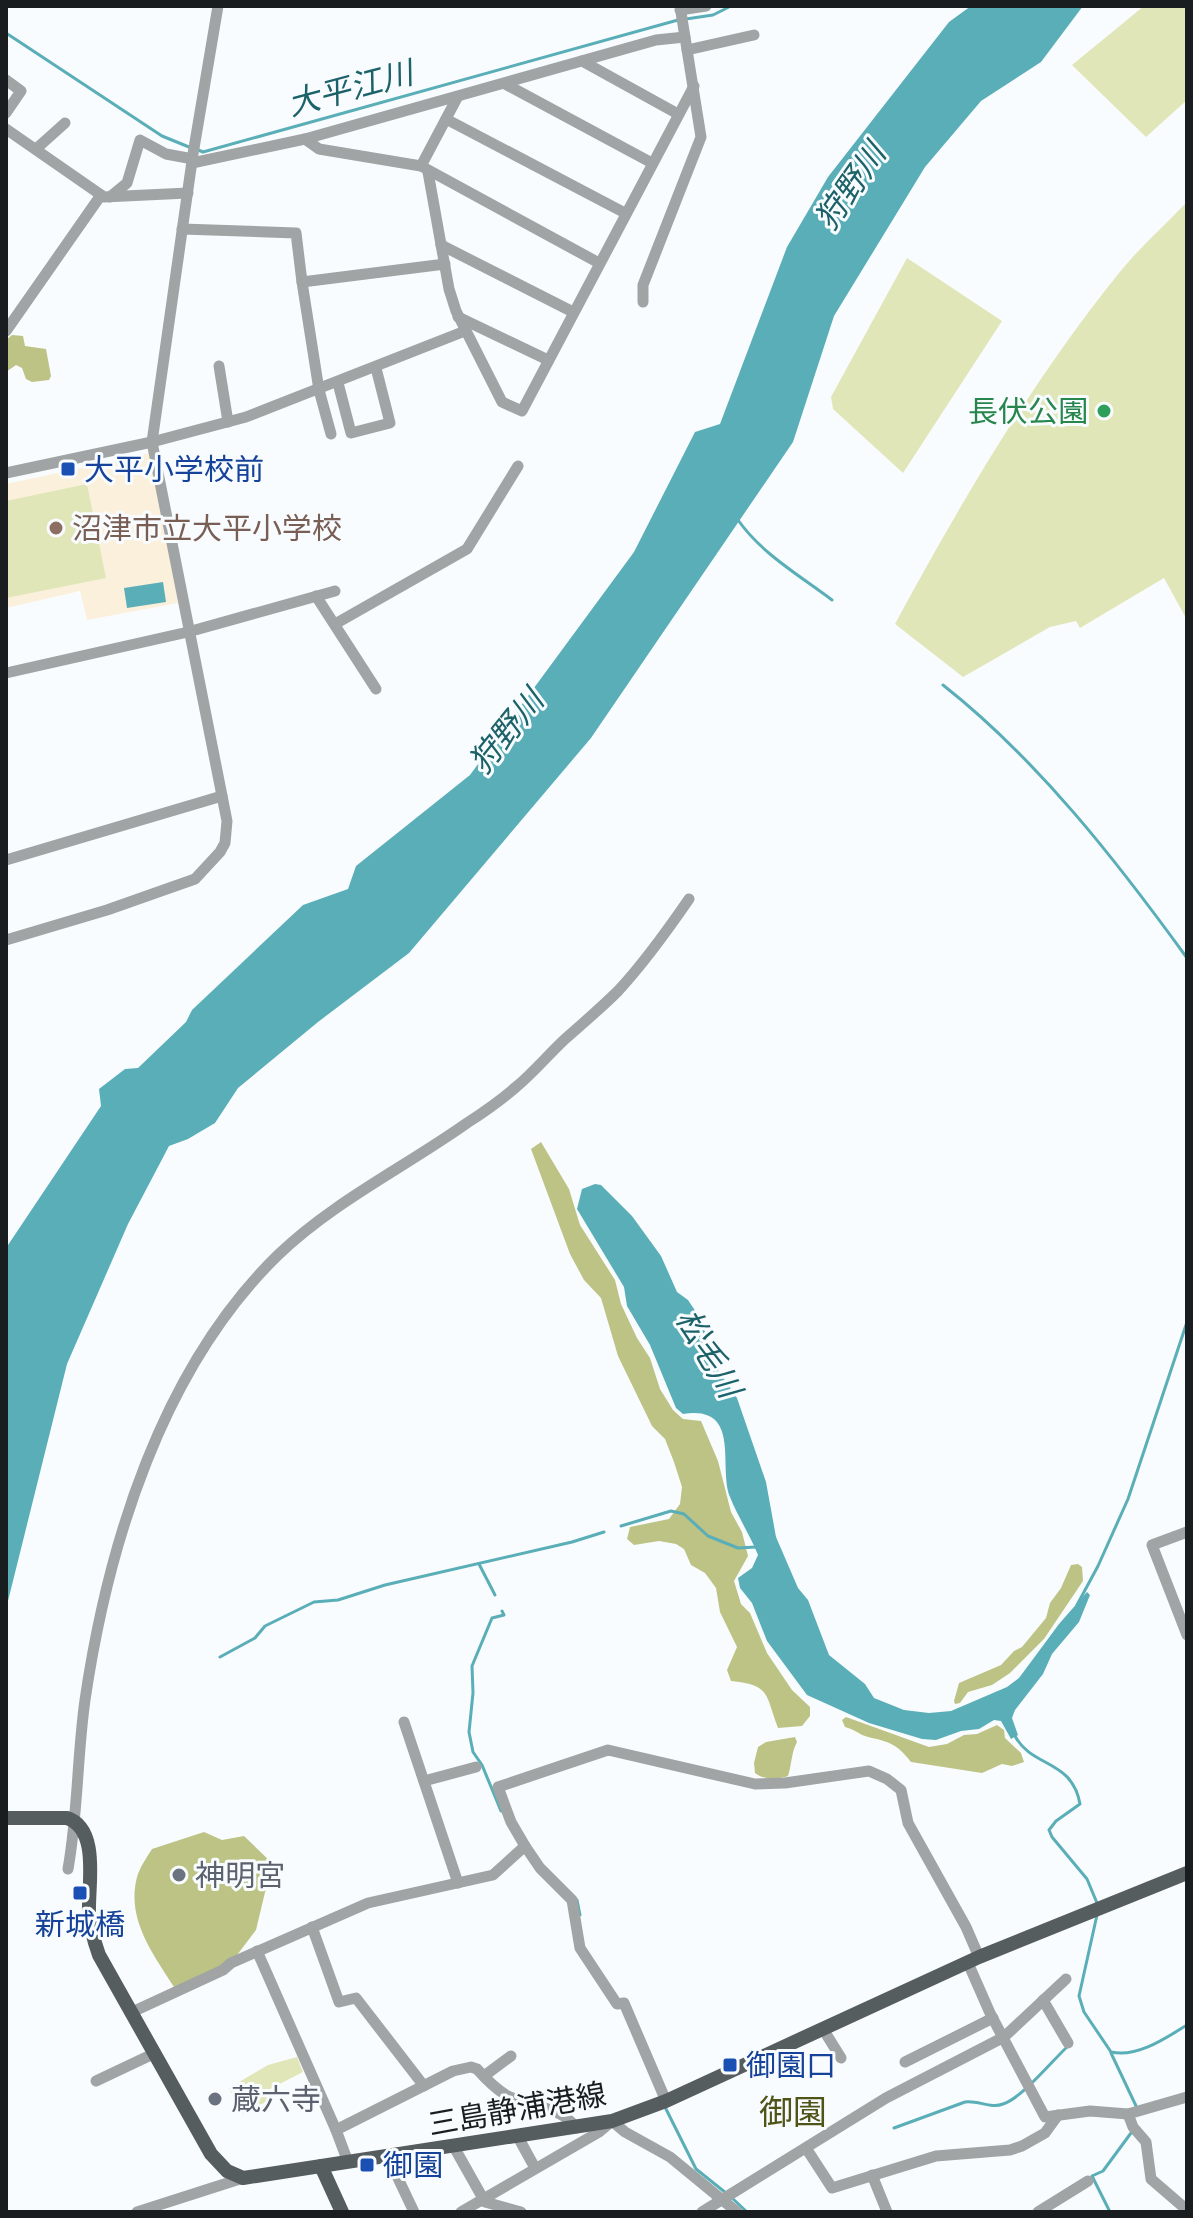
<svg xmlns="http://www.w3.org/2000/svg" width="1193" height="2218" font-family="Cabin,'Noto Sans JP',sans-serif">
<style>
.education{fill:#fbf0db}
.green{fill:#e1e6b9}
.forest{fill:#bdc385}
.water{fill:#5aaeb7}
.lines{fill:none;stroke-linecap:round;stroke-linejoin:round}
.stream{stroke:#5aaeb7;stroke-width:3}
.minor{stroke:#a0a4a5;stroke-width:11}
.major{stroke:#565d5f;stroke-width:14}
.leisure-dot{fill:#2e9e5b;stroke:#f9fcfe;stroke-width:3}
.transit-dot{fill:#1a4fb4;stroke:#f9fcfe;stroke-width:3}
.education-dot{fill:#8d6e63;stroke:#f9fcfe;stroke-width:3}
.worship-dot{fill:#6b7280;stroke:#f9fcfe;stroke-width:3}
.labels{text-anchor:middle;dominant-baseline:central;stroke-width:6;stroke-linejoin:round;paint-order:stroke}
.leisure-label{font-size:30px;fill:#27864d;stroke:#f9fcfe;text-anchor:end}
.transit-label{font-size:30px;fill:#164399;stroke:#f9fcfe;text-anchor:start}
.education-label{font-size:30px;fill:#785e54;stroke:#f9fcfe;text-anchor:start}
.worship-label{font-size:30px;fill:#5b616d;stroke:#f9fcfe;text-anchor:start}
.street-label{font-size:30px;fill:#1a1d1f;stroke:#f9fcfe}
.water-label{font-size:32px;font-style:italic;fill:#1c6269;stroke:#f9fcfe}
.quarter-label{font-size:34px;fill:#505419;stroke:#f9fcfe}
</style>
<rect width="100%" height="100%" fill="#f9fcfe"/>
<!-- education -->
<polygon class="education" points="150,453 178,603 87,620 80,591 6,608 6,484"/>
<!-- green -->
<g class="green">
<polygon points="1144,6 1187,6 1187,100 1146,137 1072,65"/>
<path d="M1187 202V620L1164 578 1080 628 1076 621 1050 627 963 677 895 624C961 502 1032 381 1119 273 1139 248 1165 225 1187 202Z"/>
<polygon points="907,258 1002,321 903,473 833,409 831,397"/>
<polygon points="87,484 106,578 6,598 6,501"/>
<polygon points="297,2057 303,2072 268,2090 268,2101 242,2114 229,2088 268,2065"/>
</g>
<!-- forest -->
<g class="forest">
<polygon points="12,335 23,336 25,346 46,349 51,376 49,380 32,382 26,379 22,368 16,365 6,372 6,340"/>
<path d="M541 1142 569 1189 580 1225 615 1280 621 1304 637 1338 650 1358 660 1389 673 1410 683 1419 701 1421 718 1461 731 1512 742 1532 748 1556 734 1581 741 1604 750 1613 767 1653 792 1690 810 1707V1716L802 1726 778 1728C765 1694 771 1685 731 1681L727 1670 737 1647 720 1612 716 1588 705 1573 691 1565 684 1549 676 1544 659 1541 634 1545 627 1539 630 1527 669 1519 680 1504 682 1487 674 1462 665 1439 652 1426 618 1356 601 1298 584 1280 570 1254 531 1149Z"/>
<polygon points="1078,1564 1082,1567 1083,1581 1044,1639 1010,1673 992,1685 968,1692 960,1703 955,1704 954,1701 959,1683 1001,1665 1014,1651 1022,1647 1046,1618 1050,1603 1061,1588 1071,1565"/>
<path d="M846 1717 929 1747 947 1744 964 1735 977 1734 997 1725 1004 1730 1005 1738 1021 1753 1024 1762 1012 1766 1002 1764 982 1773 911 1762C897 1744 890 1742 868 1737 860 1735 854 1729 845 1727L842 1720Z"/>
<path d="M795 1737 797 1742C791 1753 792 1764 788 1776 777 1780 764 1780 755 1773L754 1763 758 1747 766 1742Z"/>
<path d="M204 1832 222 1840 244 1836 272 1863 256 1930 231 1963 174 1987C153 1954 126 1919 137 1877 140 1867 147 1857 152 1849Z"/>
</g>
<!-- water -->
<g class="water">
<polygon points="971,6 1083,6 1041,62 981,101 925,167 834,316 793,442 591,738 409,953 318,1022 238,1088 215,1123 188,1139 169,1146 128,1224 67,1364 6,1609 6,1248 101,1106 99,1089 125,1069 138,1068 186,1022 192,1010 303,905 348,889 356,866 470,775 634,552 695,432 720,424 787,247 828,177 949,22"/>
<polygon points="163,582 166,602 127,608 124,588"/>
<path d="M595 1184 601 1185 632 1216 661 1256 677 1292 688 1300 696 1312 706 1334 712 1361 737 1398 766 1482 776 1537 798 1588 808 1600 829 1655 865 1684 874 1698 904 1710 929 1713 951 1711 1007 1687 1019 1678 1059 1624 1087 1592 1090 1595 1079 1622 1052 1654 1043 1674 1015 1710 1012 1718 1018 1735 1011 1739 1001 1721 994 1720 979 1729 961 1731 936 1740 922 1739 869 1723 807 1695 767 1641 752 1603 740 1588 738 1578 752 1568 758 1555C750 1535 738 1517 730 1497 718 1466 742 1405 683 1414L676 1408 650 1345 627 1306 624 1287 577 1209 582 1189Z"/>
</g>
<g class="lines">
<!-- stream -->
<g class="stream">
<polyline points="686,19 713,15 731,6"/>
<polyline points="6,33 162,136 189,147"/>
<polyline points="196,149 203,152 678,20"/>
<path d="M738 520C762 554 799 575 832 600"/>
<path d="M943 685C1038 760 1116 860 1187 958"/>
<polyline points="621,1526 671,1511 684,1514 708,1536 738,1548 756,1547"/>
<polyline points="479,1564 495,1595"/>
<polyline points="1077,1605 1098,1566 1128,1499 1187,1322"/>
<polyline points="220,1657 255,1638 265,1626 314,1602 338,1600 385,1585 572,1542 604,1532"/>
<path d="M1015 1736C1032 1768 1072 1759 1080 1804L1056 1821 1049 1830 1052 1837 1087 1879 1097 1903"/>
<polyline points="501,1811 482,1765 473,1752 469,1732 473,1693 472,1666 492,1618 504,1615 502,1611"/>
<polyline points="577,1900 580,1915"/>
<path d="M1097 1915 1079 1996 1084 2012 1111 2052C1137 2058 1166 2038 1187 2025"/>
<polyline points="1111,2053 1137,2108"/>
<polyline points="665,2107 696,2169 726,2193"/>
<path d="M894 2128 965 2102C978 2100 991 2109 1003 2104 1022 2098 1051 2062 1067 2047"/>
<polyline points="732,2198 747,2212"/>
<polyline points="1110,2212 1092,2176 1103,2171 1131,2133"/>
</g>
<!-- minor -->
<g class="minor">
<polyline points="680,10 706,6"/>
<polyline points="687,50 754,35"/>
<polyline points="582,61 678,114"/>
<polyline points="6,80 21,91 6,113"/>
<polyline points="505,84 652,163"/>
<polyline points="446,119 625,213"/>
<polyline points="6,129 104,197 188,193"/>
<polyline points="305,139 319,149 421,166 599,263"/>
<polyline points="36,149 65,123"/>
<polyline points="192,163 305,139 656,40 685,37"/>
<polyline points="421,166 457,98"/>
<polyline points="428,172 449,289 456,311 502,402 522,411 694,86"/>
<polyline points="110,197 127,183 140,140 166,154 193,159"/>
<polyline points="182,229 296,233 302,282 445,264"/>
<polyline points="441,245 573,312"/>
<polyline points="302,282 319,390 331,434"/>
<polyline points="643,302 643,285 701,137 680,6"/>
<polyline points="458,317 548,360"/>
<polyline points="6,331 101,195"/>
<polyline points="219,366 228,422"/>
<polyline points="338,383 351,433 390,423 376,368"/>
<polyline points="6,473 152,442 246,417 465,331"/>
<polyline points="316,596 376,689"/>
<polyline points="335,624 467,549 518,466"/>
<polyline points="6,673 188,632 335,591"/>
<polyline points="6,860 222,796"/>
<polyline points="6,940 107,910 195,879 220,852 225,843 227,821 152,442 193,154 218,6"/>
<polyline points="1187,1532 1152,1545 1187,1635"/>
<polyline points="404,1722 458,1883"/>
<polyline points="424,1781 476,1767"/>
<path d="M68 1869C78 1813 77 1757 85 1700 108 1544 162 1368 278 1255 333 1202 405 1167 467 1123 484 1112 501 1100 516 1087 533 1073 548 1055 564 1040 582 1024 601 1008 618 991 644 963 667 931 689 899"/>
<polyline points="312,1927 339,2002 356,1998 424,2086"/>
<polyline points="257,1951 336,2130"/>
<polyline points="968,1963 990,2013 1045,2117 1090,2111 1128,2114 1187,2097"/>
<polyline points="1043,2000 1068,2043"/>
<polyline points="130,2013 223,1970 231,1963 368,1903 493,1875 525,1846"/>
<polyline points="823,2029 841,2058"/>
<polyline points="905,2062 993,2018"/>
<polyline points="484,2076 511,2056"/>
<polyline points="96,2081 153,2054"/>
<polyline points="666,2101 624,2003 617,2004 580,1948 572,1900 540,1868 525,1846 511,1822 498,1787 608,1750 755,1784 785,1783 869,1771 887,1779 901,1790 908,1823 966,1927 979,1957"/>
<polyline points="1128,2114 1133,2127 1146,2142 1151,2179 1187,2210"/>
<polyline points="518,2137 535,2168"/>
<polyline points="454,2147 485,2202 521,2212"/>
<polyline points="806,2148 832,2188 936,2156 1010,2150 1022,2146 1045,2133 1058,2115"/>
<polyline points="388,2157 414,2212"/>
<path d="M348 2162 336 2130 453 2071 471 2067 477 2069C485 2078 496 2089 506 2095 528 2107 562 2106 576 2128"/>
<polyline points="872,2175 887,2212"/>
<polyline points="137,2212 243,2178"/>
<polyline points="461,2212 599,2132 612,2121 625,2132 670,2157 737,2212"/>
<polyline points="702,2212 886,2098 1004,2037 1066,1979"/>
<polyline points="1038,2212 1088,2181"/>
</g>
<!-- major -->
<g class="major">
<path d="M6 1818H67C100 1829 88 1885 89 1912 90 1927 94 1941 99 1955L211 2154 227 2171 243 2178 612 2121 666 2101 979 1957 1187 1873"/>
<polyline points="321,2166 342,2212"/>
</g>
</g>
<!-- markers -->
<circle class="leisure-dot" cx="1104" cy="411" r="8"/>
<g class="transit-dot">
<rect x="60" y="461" width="16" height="16" rx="4"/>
<rect x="72" y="1885" width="16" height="16" rx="4"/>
<rect x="722" y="2057" width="16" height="16" rx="4"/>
<rect x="359" y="2157" width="16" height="16" rx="4"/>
</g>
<circle class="education-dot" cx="56" cy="528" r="8"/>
<g class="worship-dot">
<circle cx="179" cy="1875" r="8"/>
<circle cx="215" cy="2099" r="8"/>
</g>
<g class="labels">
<!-- leisure labels -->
<g class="leisure-label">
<text x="1088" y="411">長伏公園</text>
</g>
<!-- transit labels -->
<g class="transit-label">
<text x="84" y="469">大平小学校前</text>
<text x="80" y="1924" text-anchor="middle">新城橋</text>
<text x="746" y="2065">御園口</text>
<text x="383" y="2165">御園</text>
</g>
<!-- education labels -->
<g class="education-label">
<text x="72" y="528">沼津市立大平小学校</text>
</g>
<!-- worship labels -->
<g class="worship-label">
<text x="195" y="1875">神明宮</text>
<text x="231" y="2099">蔵六寺</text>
</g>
<!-- street labels -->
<g class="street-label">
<text transform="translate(517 2109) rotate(-10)">三島静浦港線</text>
</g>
<!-- water labels -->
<g class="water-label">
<text transform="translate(350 88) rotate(-15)">大平江川</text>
<text transform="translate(850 186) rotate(-55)">狩野川</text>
<text transform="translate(506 731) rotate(-51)">狩野川</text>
<text transform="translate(709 1353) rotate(60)">松毛川</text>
</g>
<!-- quarter labels -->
<g class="quarter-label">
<text x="793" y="2112">御園</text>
</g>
</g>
<!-- border -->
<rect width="1193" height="2218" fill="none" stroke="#1a1d1f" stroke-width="16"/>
</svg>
